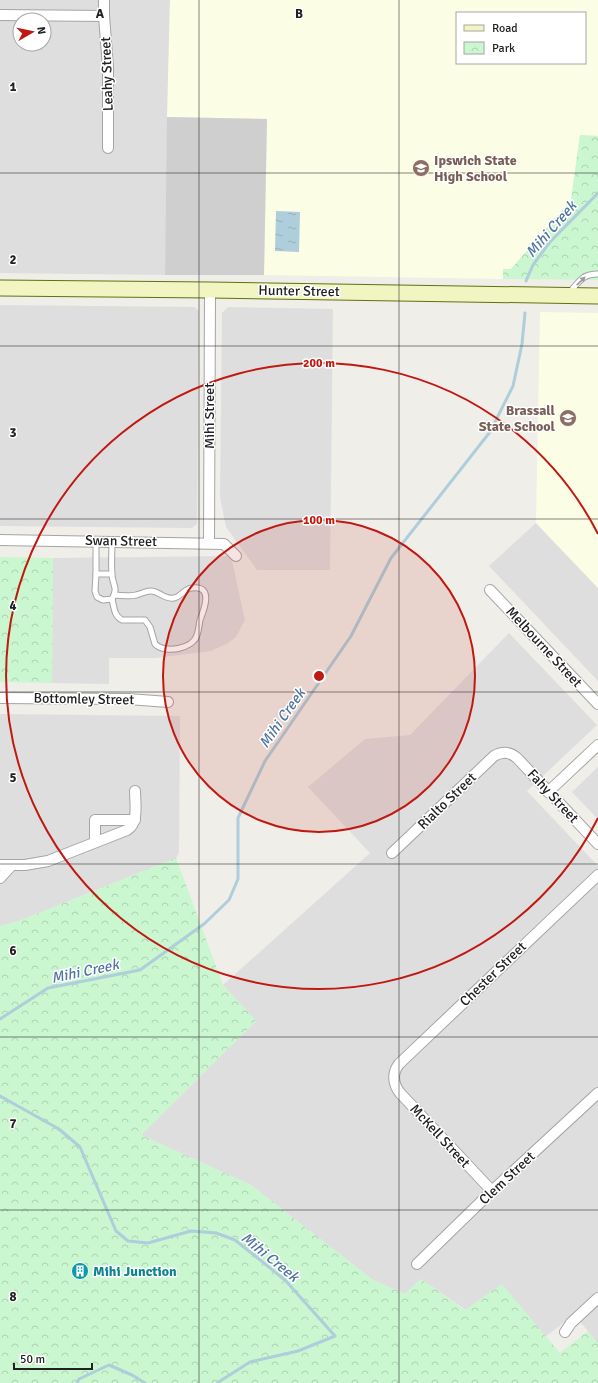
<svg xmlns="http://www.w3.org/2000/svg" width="598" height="1383" font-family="Signika,sans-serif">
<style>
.residential{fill:#dfdede;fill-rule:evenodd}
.education{fill:#fcfde5;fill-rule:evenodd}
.religious{fill:#cfcfcf}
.park{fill:url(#park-crowns)}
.water{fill:url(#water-ripples)}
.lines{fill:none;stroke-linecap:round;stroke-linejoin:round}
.stream{stroke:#adceda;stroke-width:3}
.lane-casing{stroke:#a5a5a5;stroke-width:7}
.street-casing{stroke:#a5a5a5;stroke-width:12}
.secondary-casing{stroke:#62710f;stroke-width:17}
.lane{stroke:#fff;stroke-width:5}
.street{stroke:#fff;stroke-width:10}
.secondary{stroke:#f0f5c2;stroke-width:15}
.oneway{fill:#9b9b9b}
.grid{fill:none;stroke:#212121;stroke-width:1;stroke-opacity:0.55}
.ring{fill:none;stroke:#c01911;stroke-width:2}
.labels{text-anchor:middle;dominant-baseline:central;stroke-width:3;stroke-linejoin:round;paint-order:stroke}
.street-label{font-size:14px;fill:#212121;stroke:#fff}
.education-label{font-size:14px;font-weight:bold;fill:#785e54;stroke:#fff;text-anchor:start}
.culture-label{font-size:14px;font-weight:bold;fill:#0d838f;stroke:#fff;text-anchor:start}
.water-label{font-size:15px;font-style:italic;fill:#5176a1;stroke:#fff}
.grid-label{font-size:13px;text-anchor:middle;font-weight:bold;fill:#212121;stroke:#fff;stroke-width:3;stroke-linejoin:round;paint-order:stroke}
.centre{fill:#c01911;stroke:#fff;stroke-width:2}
.ring-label{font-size:12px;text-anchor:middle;font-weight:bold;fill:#c01911;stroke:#fff;stroke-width:3;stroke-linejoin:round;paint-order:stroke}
</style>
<defs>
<pattern id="park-crowns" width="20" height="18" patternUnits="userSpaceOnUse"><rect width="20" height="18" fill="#caf6d0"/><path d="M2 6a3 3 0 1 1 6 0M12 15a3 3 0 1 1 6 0" fill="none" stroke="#add3b2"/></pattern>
<pattern id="water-ripples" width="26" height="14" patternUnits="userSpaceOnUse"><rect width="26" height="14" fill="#adceda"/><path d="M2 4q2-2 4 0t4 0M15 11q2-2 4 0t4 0" fill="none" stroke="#95b1bb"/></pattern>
</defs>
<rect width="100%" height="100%" fill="#f0eee8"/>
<!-- residential -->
<g class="residential">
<path d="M0 0H170L165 275 0 273ZM20 20H44V44H20Z"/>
<polygon points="0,305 194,307 199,311 197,524 192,528 0,526"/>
<polygon points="228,307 333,309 330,570 257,570 226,527 220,497 222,313"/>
<polygon points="536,523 598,588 598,681 489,566"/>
<polygon points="231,556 245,620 236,637 228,643 211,651 156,658 109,658 109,684 52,683 53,558"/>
<polygon points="509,633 597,725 527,791 598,866 598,1344 588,1331 574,1315 545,1337 502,1285 466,1310 421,1279 405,1294 373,1280 251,1185 141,1135 256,1021 223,985 370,853 308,787 365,739 410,735"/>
<polygon points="0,714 180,716 179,853 176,858 19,921 0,926"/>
<polygon points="598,767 598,819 572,792"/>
</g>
<!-- education -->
<g class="education">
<path d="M170 0H598V136L580 135 571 200 511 269H503V279L264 275 267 119 167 117ZM457 13H585V63H457Z"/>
<polygon points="540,312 598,313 598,588 536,523"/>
</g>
<!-- religious -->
<polygon class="religious" points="167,117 267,119 264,275 165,275"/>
<!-- park -->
<g class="park">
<polygon points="580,135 598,136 598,280 503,279 503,269 511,269 571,200"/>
<polygon points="0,557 53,558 52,683 0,682"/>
<polygon points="176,858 223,985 256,1021 141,1135 251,1185 373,1280 405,1294 421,1279 465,1310 502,1284 560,1353 588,1331 598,1344 598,1383 0,1383 0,926 19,921"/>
</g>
<!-- water -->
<polygon class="water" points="276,211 300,212 299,252 275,251"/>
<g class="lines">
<!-- stream -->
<g class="stream">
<polyline points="526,281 533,265 549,243 598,193"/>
<polyline points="0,1019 48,988 140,970 204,924 229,900 238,879 238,818 265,761 351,636 391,558 490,432 513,386 522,344 525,313"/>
<polyline points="0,1096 59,1129 80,1147 116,1231 128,1241 148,1243 191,1231 216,1233 235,1240 285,1280 335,1336 298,1351 250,1362 217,1383"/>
<polyline points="77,1383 79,1379 109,1365 132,1375 145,1383"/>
</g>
<!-- lane casing -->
<g class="lane-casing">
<g id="lane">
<path d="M569 293C579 282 582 274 598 274"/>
<polyline points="96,541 96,574"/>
<path d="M112 574H96L95 591 97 597 103 600 112 599C119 587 112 585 112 574 111 563 112 552 112 541"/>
<path d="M112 599C114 607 114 616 122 620H145L150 627 155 644C165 654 193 649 197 635 199 630 199 625 200 620 204 610 214 585 192 588 185 588 181 597 174 598 165 600 159 591 151 591 145 591 141 594 136 595 129 597 121 595 114 595"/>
</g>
</g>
<!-- street casing -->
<g class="street-casing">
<g id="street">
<polyline points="104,0 104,16 108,67 108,148"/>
<polyline points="0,15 104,16"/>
<polyline points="0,540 224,544 236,556"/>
<polyline points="209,543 210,290"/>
<polyline points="490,590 598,704"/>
<polyline points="0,698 128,699 168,702"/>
<polyline points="548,792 598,745"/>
<polyline points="95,842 95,820 135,820"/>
<path d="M392 853 494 756C503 751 510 752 517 758L598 844"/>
<path d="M0 865H25L48 861 127 830C139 823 135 803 135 791"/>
<polyline points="0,878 12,865"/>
<path d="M492 1191 400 1093C393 1084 392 1073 399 1064L598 875"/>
<polyline points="417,1264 492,1191 598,1093"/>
<polyline points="565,1332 571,1323 598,1298"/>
</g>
</g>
<!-- secondary casing -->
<g class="secondary-casing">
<polyline id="secondary" points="0,288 210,290 598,296"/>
</g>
<!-- lane -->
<use href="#lane" class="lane"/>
<!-- street -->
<use href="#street" class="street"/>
<!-- secondary -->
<use href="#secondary" class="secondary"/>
</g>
<!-- one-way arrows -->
<defs><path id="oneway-solid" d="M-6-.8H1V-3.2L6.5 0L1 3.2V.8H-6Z"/></defs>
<use class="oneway" href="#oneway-solid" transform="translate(581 281) rotate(-44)"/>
<!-- grid -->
<path class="grid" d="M199 0V1383M399 0V1383M0 173H598M0 346H598M0 519H598M0 692H598M0 864H598M0 1037H598M0 1210H598"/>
<!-- distance rings -->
<circle cx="319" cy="676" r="156" fill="#c01911" fill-opacity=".12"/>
<g class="ring">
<circle cx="319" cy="676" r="156"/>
<path d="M598 818A313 313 0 1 1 598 534"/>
</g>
<!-- icons -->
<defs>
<g id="school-disc" transform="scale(0.9)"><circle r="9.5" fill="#8d6e63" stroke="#fff"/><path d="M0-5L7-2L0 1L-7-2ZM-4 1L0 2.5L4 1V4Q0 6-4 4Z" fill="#fff"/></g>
<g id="building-disc" transform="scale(0.9)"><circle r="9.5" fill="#0f9aa8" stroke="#fff"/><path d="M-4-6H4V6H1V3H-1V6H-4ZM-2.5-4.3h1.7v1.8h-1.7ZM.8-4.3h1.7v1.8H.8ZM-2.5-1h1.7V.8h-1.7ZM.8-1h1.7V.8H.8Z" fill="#fff"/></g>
</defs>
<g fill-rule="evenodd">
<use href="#school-disc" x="421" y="168"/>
<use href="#school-disc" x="568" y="418"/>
<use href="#building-disc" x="80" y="1271"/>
</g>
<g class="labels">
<!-- street labels -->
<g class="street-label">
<text transform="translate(107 74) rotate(-92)">Leahy Street</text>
<text transform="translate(299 291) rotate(1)">Hunter Street</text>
<text transform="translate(209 416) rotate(-90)">Mihi Street</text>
<text transform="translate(121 541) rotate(1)">Swan Street</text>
<text transform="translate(544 647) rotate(47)">Melbourne Street</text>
<text transform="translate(84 699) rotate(1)">Bottomley Street</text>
<text transform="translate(553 796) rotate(47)">Fahy Street</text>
<text transform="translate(447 801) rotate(-44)">Rialto Street</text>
<text transform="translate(493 974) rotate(-44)">Chester Street</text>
<text transform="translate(440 1136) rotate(47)">McKell Street</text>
<text transform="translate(507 1178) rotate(-43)">Clem Street</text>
</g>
<!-- education labels -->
<g class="education-label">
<text x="434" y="160">Ipswich State<tspan x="434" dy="16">High School</tspan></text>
<text x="555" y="410" text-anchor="end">Brassall<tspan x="555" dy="16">State School</tspan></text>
</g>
<!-- culture labels -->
<g class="culture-label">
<text x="93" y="1271">Mihi Junction</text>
</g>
<!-- water labels -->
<g class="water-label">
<text transform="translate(551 229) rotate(-49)">Mihi Creek</text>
<text transform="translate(282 718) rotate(-55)">Mihi Creek</text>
<text transform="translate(85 971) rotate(-12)">Mihi Creek</text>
<text transform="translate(270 1257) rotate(39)">Mihi Creek</text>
</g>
</g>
<g class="grid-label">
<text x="100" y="18">A</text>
<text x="299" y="18">B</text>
<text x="13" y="91">1</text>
<text x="13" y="264">2</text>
<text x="13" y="437">3</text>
<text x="13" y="610">4</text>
<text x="13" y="782">5</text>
<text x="13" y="955">6</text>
<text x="13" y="1128">7</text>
<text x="13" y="1301">8</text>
</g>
<circle cx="319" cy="676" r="6" class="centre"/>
<g class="ring-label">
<text x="319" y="367">200 m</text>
<text x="319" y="524">100 m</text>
</g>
<!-- legend -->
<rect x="456" y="12" width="130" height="52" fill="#ffffff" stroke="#a6a6a6"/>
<rect x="464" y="25" width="20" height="6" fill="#f0f5c2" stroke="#a6a6a6"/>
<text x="492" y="32" font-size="12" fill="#212121">Road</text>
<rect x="464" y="42" width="20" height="12" fill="url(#park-crowns)" stroke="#a6a6a6"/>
<text x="492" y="52" font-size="12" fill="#212121">Park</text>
<!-- north arrow -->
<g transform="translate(32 32) rotate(81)"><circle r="19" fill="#ffffff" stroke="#a6a6a6"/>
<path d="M0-3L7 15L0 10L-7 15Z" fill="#c01911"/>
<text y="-6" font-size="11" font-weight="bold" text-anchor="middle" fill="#212121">N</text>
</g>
<!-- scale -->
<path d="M14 1363v6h78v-6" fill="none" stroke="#212121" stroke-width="2"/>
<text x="20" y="1363" font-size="12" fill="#212121" stroke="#ffffff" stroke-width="3" paint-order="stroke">50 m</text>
</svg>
